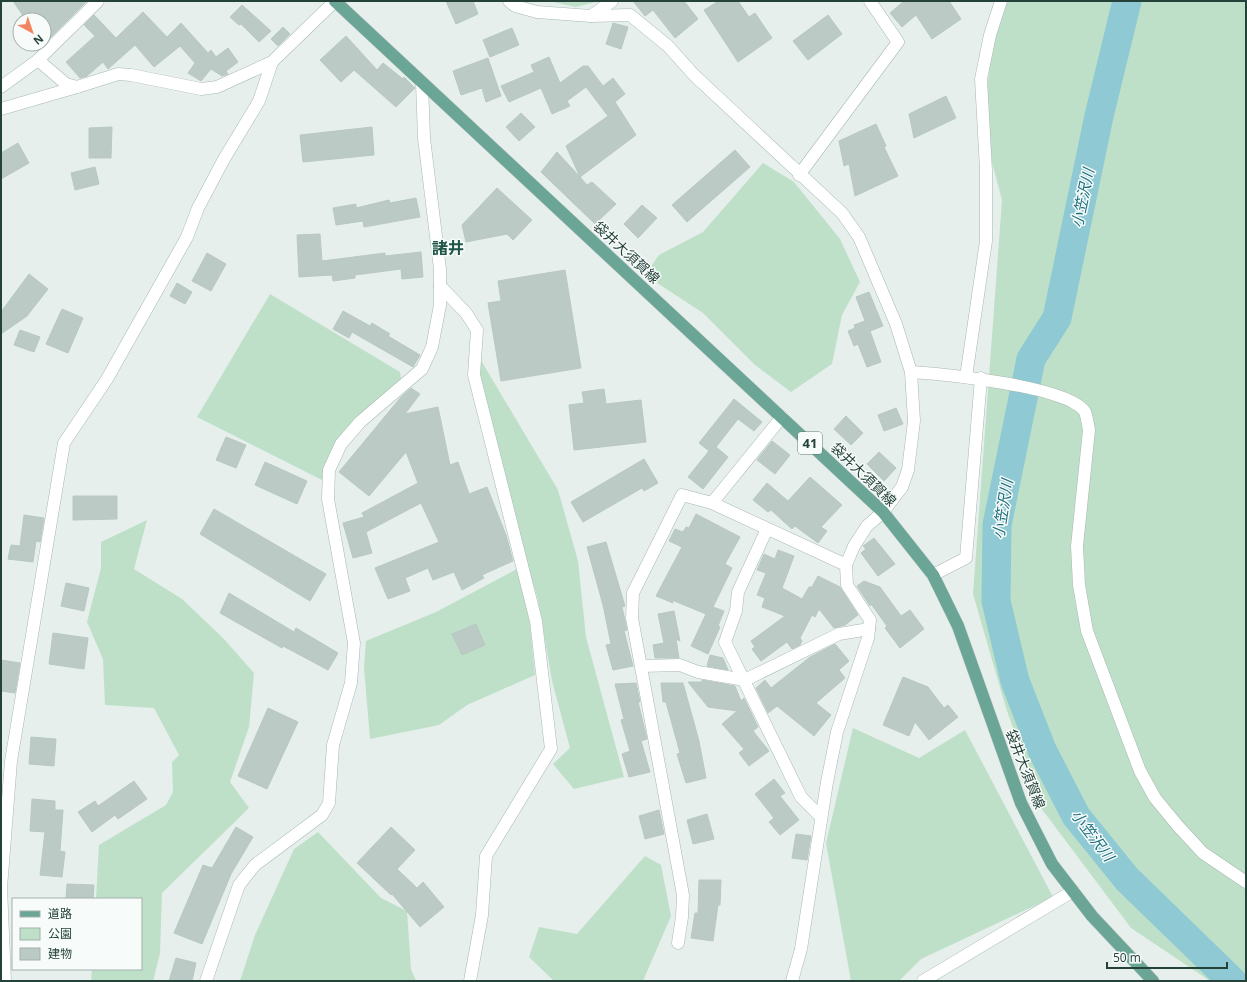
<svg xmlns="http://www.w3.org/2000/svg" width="1247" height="982" font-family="'Open Sans','Noto Sans JP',sans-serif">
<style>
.green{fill:#bfe0c8}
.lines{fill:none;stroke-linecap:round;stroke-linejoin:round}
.river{stroke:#8ec9d4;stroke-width:29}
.building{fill:#bbcac4;stroke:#b8c9c2}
.minor-casing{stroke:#a8b8b2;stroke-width:13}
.major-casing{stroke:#c2cac8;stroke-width:13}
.minor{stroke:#fff;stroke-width:12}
.major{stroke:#6aa596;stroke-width:12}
.labels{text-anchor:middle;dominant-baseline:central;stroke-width:3;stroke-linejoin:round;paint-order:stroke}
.shield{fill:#f7fbf9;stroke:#637a73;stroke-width:1}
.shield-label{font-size:13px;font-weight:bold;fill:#24423a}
.street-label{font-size:14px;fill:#24423a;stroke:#f7fbf9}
.water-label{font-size:15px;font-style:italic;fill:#1c6f80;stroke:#f7fbf9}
.quarter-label{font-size:16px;font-weight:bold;fill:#1f5548;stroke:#f7fbf9}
</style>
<rect width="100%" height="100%" fill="#e6efeb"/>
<!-- green -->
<g class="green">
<polygon points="548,1 600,1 576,7"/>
<polygon points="1004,1 1246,1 1246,981 1210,981 1131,928 1041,808 1006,708 973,594 1002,200 983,128 995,18"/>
<polygon points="763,163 794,182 840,239 860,282 842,315 832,364 791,392 755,365 703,313 645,275 659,255 703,232"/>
<polygon points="270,294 400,372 401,379 344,434 322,480 197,417"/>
<polygon points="476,352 558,490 578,561 586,637 624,777 574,789 553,764 570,748 552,681 538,600 483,413"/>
<polygon points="147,520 134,569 182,599 223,638 254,673 249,727 230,782 249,808 162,893 160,953 153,981 91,981 92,969 141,969 141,899 96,899 99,845 166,805 173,792 172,762 179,755 154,708 105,705 103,659 87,622 101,568 101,542"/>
<polygon points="517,569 529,616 535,675 467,705 439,725 370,739 364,668 366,641 436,612"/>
<polygon points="853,728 919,758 965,730 1053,897 921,959 899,981 851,981 826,843"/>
<polygon points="318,832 381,898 407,911 411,969 416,981 240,981 255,935 294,849"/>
<polygon points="645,856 661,865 671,916 643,981 554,981 529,957 539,927 577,934"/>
</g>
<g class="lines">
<!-- river -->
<polyline class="river" points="1127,1 1099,116 1057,318 1031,359 997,525 996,601 1015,681 1042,750 1076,816 1127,879 1232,981"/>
</g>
<!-- building -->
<g class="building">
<polygon points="13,1 87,1 44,44 44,20 26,20"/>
<polygon points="446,1 473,1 478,14 456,24"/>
<polygon points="633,1 684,1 698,19 675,38 653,10 645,16"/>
<polygon points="719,1 738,1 749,17 755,13 772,38 738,62 704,10"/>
<polygon points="904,1 949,1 961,19 932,39 916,15 902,27 890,13"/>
<polygon points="242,5 271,31 259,42 241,24 239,25 230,17"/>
<polygon points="143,12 167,37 181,23 208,53 211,50 216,57 228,48 238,62 226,71 228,74 222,76 211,69 201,81 188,73 195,63 180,46 154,67 135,45 108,69 103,62 87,76 80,78 66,62 95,36 84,25 94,15 116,38"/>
<polygon points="828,15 842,34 808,60 793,41"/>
<polygon points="613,23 628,27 621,49 606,44"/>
<polygon points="283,27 290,34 278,46 271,39"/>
<polygon points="512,28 519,45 490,57 483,40"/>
<polygon points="346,36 377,70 383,63 403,79 404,77 415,88 396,107 354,70 341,82 320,60"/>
<polygon points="549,57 560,83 583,66 588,66 603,86 613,78 625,94 615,102 636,135 580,177 587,185 592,182 616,204 595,224 541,172 557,152 580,177 566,146 608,116 586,87 567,101 570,106 552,114 541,88 509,102 501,86 534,72 531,65"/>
<polygon points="488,58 501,96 486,102 482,88 461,95 453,71"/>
<polygon points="946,96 956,118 914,138 909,114"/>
<polygon points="521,113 535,127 519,141 506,127"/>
<polygon points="876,124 886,146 884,147 898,176 855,196 849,164 844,166 839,141"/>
<polygon points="112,127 111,158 89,158 89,128"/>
<polygon points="372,127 374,155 303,162 300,135"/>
<polygon points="18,143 29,163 1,179 1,153"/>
<polygon points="735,150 750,167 687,222 672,205"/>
<polygon points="95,167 99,184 75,190 71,173"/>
<polygon points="497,188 532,220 513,240 507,234 466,242 462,225"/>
<polygon points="416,198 420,217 364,227 363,221 336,225 333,208 356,204 356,208 389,200 390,203"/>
<polygon points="642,205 657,218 638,238 624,224"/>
<polygon points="320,234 322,261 385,253 385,256 421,252 423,277 402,279 401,269 355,275 355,278 333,281 332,275 299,277 297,235"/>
<polygon points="207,253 226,264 211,291 192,281"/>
<polygon points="565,270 581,368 501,381 488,303 501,301 498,281"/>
<polygon points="29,274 48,289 27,316 1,334 1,312"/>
<polygon points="177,283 192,292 185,304 170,296"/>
<polygon points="869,292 883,326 870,331 881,362 867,367 858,344 854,346 848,331 855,328 854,325 865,321 856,297"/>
<polygon points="62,309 83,318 68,353 46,344"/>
<polygon points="343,311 370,326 372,323 390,334 388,336 420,355 413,367 352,332 349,338 333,329"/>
<polygon points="20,330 40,337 34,352 14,345"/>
<polygon points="411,388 420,394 405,414 438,407 450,465 458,462 469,494 487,487 506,535 513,561 482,575 484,578 462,590 454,572 433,580 428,568 405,578 410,591 388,599 375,568 439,542 421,503 366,532 372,553 353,558 343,523 364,517 362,513 418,483 406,452 369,496 339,472 401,397"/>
<polygon points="604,389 606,404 641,400 646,442 574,450 569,405 584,403 582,392"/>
<polygon points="734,399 762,422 754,431 738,419 716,447 728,457 703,489 688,477 709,451 699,443"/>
<polygon points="896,408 903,424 884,431 878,415"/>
<polygon points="846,416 863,433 851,445 834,429"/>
<polygon points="226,437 246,445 236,468 216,460"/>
<polygon points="772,441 790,455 775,474 757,460"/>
<polygon points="879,452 896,468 884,481 867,464"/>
<polygon points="644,459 658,483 644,491 642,488 583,522 571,502"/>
<polygon points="265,462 307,481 297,504 255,485"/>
<polygon points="810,477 842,505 821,527 827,531 818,543 795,526 792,529 771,510 768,512 753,500 767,483 788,501"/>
<polygon points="73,496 117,496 117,519 73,520"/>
<polygon points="214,509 326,574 310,601 200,534"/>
<polygon points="696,514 740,537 725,564 732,568 713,607 724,611 718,626 720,627 708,654 691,646 706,614 672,600 673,603 656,596 682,547 669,541 675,529 683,532 686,527 689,528"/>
<polygon points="24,515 44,518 40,542 36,541 33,562 8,559 11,545 20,546"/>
<polygon points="874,538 895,564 878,576 861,553 866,549 863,546"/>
<polygon points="606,542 625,606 622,607 627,630 624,631 633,666 613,670 606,645 611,644 603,605 587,547"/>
<polygon points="778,550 794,556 782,588 802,599 809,587 812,587 818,576 840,587 858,615 845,625 834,628 819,609 815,617 812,615 800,638 802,641 800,645 792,649 787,642 761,661 752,649 755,647 751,641 785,616 762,607 765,598 757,595 766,573 757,570 764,554 775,559"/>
<polygon points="864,581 880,587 901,616 910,610 924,629 900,648 885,628 887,626 871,604 870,606 857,586"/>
<polygon points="66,583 89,588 84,611 61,606"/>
<polygon points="229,593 294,632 296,628 338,653 328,670 283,646 282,648 220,613"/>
<polygon points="674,611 680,641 676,639 679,658 655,658 653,645 664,643 658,614"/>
<polygon points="476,624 485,645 462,655 452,634"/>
<polygon points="53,633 88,638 84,669 49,664"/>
<polygon points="835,644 849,661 839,670 845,678 816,703 831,715 814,736 777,706 768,713 756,688 765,680 771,688 810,657"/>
<polygon points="710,655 723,658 728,670 707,666"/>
<polygon points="1,660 20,663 15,693 1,691"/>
<polygon points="903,677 928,687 944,708 948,705 958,717 929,740 915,722 909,736 883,725"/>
<polygon points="702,680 735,686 741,701 744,698 758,727 753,731 769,751 749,766 739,753 744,749 722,724 737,711 708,707 688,682 702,682"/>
<polygon points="636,683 640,702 638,702 647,739 641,741 650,772 629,777 622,754 630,751 621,720 624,719 615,684"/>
<polygon points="661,683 683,683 699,741 706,778 686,783 677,754 680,753 666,702 663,702"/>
<polygon points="268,708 298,722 267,789 238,776"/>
<polygon points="31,737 56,739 54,766 29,764"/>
<polygon points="774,779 785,793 780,796 799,820 780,835 769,822 774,818 755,794"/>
<polygon points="134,781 147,799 118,819 115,815 92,832 78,812 95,801 98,806"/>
<polygon points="32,799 55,801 55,810 63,810 60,851 65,852 62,877 40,875 45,832 30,831"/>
<polygon points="659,810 664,834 645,839 639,816"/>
<polygon points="707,814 714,839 693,844 687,820"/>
<polygon points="236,827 253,837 231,874 202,944 174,933 203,865 212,868"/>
<polygon points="391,827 415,850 397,869 417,888 423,882 444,907 420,927 392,894 391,895 357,863"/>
<polygon points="796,834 811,836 807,860 792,858"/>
<polygon points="699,880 721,880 720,905 718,905 713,941 691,938 695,913 698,913"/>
<polygon points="67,884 94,885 93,899 66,899"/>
<polygon points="176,958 196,963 192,981 169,981"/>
</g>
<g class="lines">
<!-- minor casing -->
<g class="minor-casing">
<g id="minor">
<polyline points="509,1 515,6 537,12 591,16 630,15 668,46 694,75 842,213 859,237 896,324 911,372 914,421 908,470 902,487 883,512 867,526 854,546 846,565 847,585 870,620 868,638 837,732 827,782 801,949 792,981"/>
<polyline points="591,16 612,1"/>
<polyline points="38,60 66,84 77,87 118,74 131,75 201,89 217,87 272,62 335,1"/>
<polyline points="1,87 38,60 98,1"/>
<polyline points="1,109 77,87"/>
<polyline points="799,175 898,42 870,1"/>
<polyline points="440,286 466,313 477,330 474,375 536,621 551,749 486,856 482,915 470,981"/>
<path d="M911 372C941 374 1070 386 1085 412 1087 417 1088 425 1089 430L1077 546 1079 585 1087 631 1140 771 1155 798 1178 826 1203 853 1246 882"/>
<polyline points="966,377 986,241 986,170 981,79 990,35 1001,1"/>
<polyline points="712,503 846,565"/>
<polyline points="767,529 738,592 736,611 725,642 801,797 821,817"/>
<polyline points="933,575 966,558 981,378"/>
<polyline points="641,666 680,665 698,672 745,680 839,634 869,629"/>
<polyline points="678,943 682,917 683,895 632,618 633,593 682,495 712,503 782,417"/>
<polyline points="5,981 1,888 11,761 64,443 107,379 187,237 198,208 224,159 259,101 272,62"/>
<polyline points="206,981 239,885 255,865 322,815 329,803 333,745 351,683 354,643 328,499 329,470 341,444 360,422 422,369 432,347 440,305 440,269 424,138 422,83"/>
<polyline points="923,981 1073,891"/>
</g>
</g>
<!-- major casing -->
<g class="major-casing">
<polyline id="major" points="335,1 883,512 933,575 958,626 1021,803 1052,864 1092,916 1153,981"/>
</g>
<!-- minor -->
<use href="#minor" class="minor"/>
<!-- major -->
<use href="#major" class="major"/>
</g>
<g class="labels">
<!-- shield labels -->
<rect class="shield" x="798" y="432" width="24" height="22" rx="3"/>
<g class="shield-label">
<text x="810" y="443">41</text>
</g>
<!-- street labels -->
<g class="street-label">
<text transform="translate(627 252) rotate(43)">袋井大須賀線</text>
<text transform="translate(864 474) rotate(44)">袋井大須賀線</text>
<text transform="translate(1026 769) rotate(69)">袋井大須賀線</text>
</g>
<!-- water labels -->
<g class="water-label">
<text transform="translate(1082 198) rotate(-78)">小笠沢川</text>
<text transform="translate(1002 509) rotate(-81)">小笠沢川</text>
<text transform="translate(1093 835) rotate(53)">小笠沢川</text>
</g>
<!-- quarter labels -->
<g class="quarter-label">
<text x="448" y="248">諸井</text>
</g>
</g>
<!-- border -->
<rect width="1247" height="982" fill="none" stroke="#24423a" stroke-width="4"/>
<!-- legend -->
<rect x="12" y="898" width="130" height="72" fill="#f7fbf9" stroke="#a3b1ad"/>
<rect x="20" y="911" width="20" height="6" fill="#6aa596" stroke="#a3b1ad"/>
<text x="48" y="918" font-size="12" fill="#24423a">道路</text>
<rect x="20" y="928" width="20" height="12" fill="#bfe0c8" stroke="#a3b1ad"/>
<text x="48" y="938" font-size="12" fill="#24423a">公園</text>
<rect x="20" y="948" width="20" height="12" fill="#bbcac4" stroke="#a3b1ad"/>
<text x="48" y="958" font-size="12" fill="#24423a">建物</text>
<!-- north arrow -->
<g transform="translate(32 32) rotate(140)"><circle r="19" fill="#f7fbf9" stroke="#a3b1ad"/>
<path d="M0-3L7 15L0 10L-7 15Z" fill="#f4845f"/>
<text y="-6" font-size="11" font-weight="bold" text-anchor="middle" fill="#24423a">N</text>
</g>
<!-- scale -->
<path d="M1107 962v6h120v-6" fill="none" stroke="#24423a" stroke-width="2"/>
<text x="1113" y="962" font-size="12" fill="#24423a" stroke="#f7fbf9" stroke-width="3" paint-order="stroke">50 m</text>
</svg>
